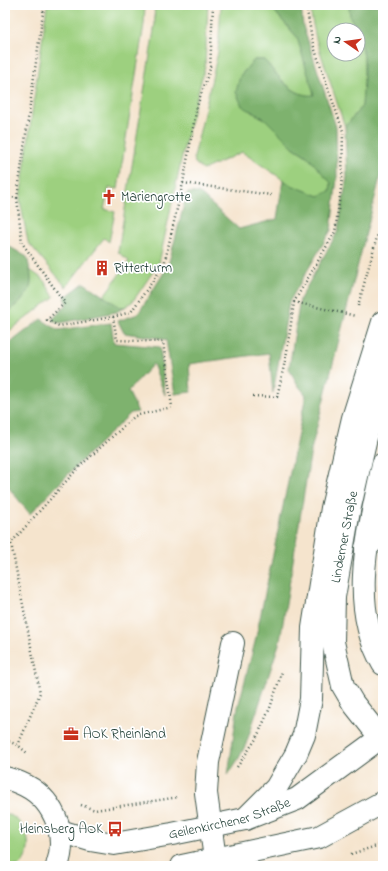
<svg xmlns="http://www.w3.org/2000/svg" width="388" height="871" font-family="'Indie Flower',sans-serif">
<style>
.green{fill:#9dd07f;stroke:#5e865a;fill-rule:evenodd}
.forest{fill:#7eb26e;stroke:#4e7851}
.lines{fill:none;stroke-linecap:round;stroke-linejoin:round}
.minor-casing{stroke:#3f564b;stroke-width:24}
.major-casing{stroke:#3f564b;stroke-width:24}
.path{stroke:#3f564b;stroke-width:2.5;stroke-dasharray:1 3;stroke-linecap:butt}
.minor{stroke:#fff;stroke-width:22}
.major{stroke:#fff;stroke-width:22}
.labels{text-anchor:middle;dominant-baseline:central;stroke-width:3.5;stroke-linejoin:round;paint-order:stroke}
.poi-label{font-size:14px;fill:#1f3d34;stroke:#fff;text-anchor:start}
.street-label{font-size:14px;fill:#1f3d34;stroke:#fff}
</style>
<rect width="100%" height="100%" fill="#fff"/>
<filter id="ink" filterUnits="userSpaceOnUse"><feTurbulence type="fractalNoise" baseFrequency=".025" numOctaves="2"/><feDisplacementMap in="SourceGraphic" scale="8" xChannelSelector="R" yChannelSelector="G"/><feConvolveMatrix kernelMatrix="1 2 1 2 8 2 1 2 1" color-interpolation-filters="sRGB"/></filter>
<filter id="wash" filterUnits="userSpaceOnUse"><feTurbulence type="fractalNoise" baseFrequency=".012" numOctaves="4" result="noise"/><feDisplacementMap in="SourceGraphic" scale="16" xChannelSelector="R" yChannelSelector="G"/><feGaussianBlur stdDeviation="0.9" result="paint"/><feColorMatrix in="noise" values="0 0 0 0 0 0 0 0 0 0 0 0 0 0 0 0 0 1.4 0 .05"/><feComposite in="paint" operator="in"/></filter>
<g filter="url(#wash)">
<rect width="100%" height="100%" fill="#f5e4cd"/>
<!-- green -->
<g class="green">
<polygon points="47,5 145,5 144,24 118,189 109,188 104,209 115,212 109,242 104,238 66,287 28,242 20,200"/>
<polygon points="154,5 208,5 205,66 184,147 159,263 133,301 125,307 120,307 103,297 129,261 118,252 155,24"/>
<path d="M221 5H269L297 37 315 96C292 97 278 75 264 60H254L240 76 251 112 265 119 293 147 307 156 331 183 330 192 319 196 291 185 242 152 203 170 195 163 194 157 218 52Z"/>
<path d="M309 5H349L350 17 359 31 364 57V81L362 106 345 127 316 39ZM334 30H358V54H334Z"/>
<path d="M30 270 43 279 54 297 8 332 5 315C20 301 35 293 30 270Z"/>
<path d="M5 813C27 820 37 849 19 866H5Z"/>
</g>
<!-- forest -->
<g class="forest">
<path d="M269 5H301L303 26 336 127 337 178 331 230 289 302 273 393 269 353 189 364 191 392 175 394 166 340 159 338 124 333 118 321 138 314 168 266 187 193H199L239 229 277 219 283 180 291 185 319 196 330 191 331 183 307 156 293 147 265 119 242 106 236 92 240 76 254 60H264C278 75 292 98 314 95L297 37Z"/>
<polygon points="349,5 383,5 383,166 311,450 280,641 246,744 239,758 228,775 237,711 255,642 306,395 298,385 289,369 300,299 338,231 347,177 345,127 362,106 364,81 364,57 359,31 350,17"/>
<path d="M5 244 27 257C36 293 30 291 5 315Z"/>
<polygon points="84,283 120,307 125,307 116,312 60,323 52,320 67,304 64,298"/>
<polygon points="41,319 58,330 111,323 114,343 160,347 165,395 153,364 128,391 138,412 131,413 78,464 30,514 5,483 5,347"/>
</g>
</g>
<g filter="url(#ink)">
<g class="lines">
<!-- minor casing -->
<g class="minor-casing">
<g id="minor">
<polyline points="379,355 370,420 349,511 334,597 333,642 343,686 353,703 383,741"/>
<polyline points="366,548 383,531"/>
<polyline points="215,859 206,793 208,762 233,643"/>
</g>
</g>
<!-- major casing -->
<g class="major-casing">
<g id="major">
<path d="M383 464C370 528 347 603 383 664"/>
<path d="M5 778C10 779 15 781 20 783 52 796 69 833 57 866"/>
<polyline points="245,819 276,788 296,754 304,735 311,699 313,628 332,508 353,418 383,322"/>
<path id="s1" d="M60 831 90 840 114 844 172 834 245 819 297 799 383 736"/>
<polyline points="182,866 319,837 383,802"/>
</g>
</g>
<!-- path -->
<g class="path">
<polyline points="183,183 271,195"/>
<polyline points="5,196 17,198 22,243 65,303 47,320 59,326 113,317 117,340 163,342 172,407 135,416 78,468 11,543 40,693 18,745"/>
<polyline points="17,198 44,5"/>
<polyline points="294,302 356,316"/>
<polyline points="358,306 383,215"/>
<polyline points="113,317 131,312 164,265 183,183 197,106 210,69 213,5"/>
<polyline points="253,396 277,397 287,352 294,302 335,232 342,181 343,131 313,44 306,5"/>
<polyline points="5,740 18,745 28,754"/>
<polyline points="237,767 256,739 270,708 282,672"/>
<polyline points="81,805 95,810 179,797"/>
<polyline points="351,854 383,844"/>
</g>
<!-- minor -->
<use href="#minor" class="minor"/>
<!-- major -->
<use href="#major" class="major"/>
</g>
</g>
<!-- icons -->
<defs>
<g id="church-bare" transform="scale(1.2)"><path d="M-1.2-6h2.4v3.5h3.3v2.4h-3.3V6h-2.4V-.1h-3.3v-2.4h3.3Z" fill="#c8321e" stroke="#fff" stroke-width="2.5" paint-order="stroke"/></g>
<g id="building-bare" transform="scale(1.2)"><path d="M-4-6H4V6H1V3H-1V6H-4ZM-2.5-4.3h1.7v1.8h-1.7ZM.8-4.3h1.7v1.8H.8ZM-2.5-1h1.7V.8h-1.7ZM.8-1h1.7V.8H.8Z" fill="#c8321e" stroke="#fff" stroke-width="2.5" paint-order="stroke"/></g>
<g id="office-bare" transform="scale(1.2)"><path d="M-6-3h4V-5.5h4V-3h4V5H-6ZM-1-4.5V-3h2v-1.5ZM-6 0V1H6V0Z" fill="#c8321e" stroke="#fff" stroke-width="2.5" paint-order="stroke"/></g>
<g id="bus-bare" transform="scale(1.2)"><path d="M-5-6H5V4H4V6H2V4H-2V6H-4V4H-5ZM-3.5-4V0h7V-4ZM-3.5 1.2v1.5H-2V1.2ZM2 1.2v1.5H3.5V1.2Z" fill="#c8321e" stroke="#fff" stroke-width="2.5" paint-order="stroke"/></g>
</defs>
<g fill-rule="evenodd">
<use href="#church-bare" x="109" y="197"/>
<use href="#building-bare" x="102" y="268"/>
<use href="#office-bare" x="71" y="734"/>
<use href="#bus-bare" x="115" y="829"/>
</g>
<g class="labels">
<!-- poi labels -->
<g class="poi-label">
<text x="121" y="197">Mariengrotte</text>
<text x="114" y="268">Ritterturm</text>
<text x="83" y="734">AOK Rheinland</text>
<text x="103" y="829" text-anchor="end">Heinsberg AOK</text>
</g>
<!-- street labels -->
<g class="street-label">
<text transform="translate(345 537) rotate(-79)">Linderner Straße</text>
<text stroke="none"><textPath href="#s1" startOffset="174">Geilenkirchener Straße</textPath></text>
</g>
</g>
<!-- margin -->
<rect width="388" height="871" fill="none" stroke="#fff" stroke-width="20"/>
<!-- north arrow -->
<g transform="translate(346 42) rotate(283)"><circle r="19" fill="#ffffff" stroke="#a5b1ae"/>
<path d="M0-3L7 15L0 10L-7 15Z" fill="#c8321e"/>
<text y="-6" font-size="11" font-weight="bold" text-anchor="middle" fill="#1f3d34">N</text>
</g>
</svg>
